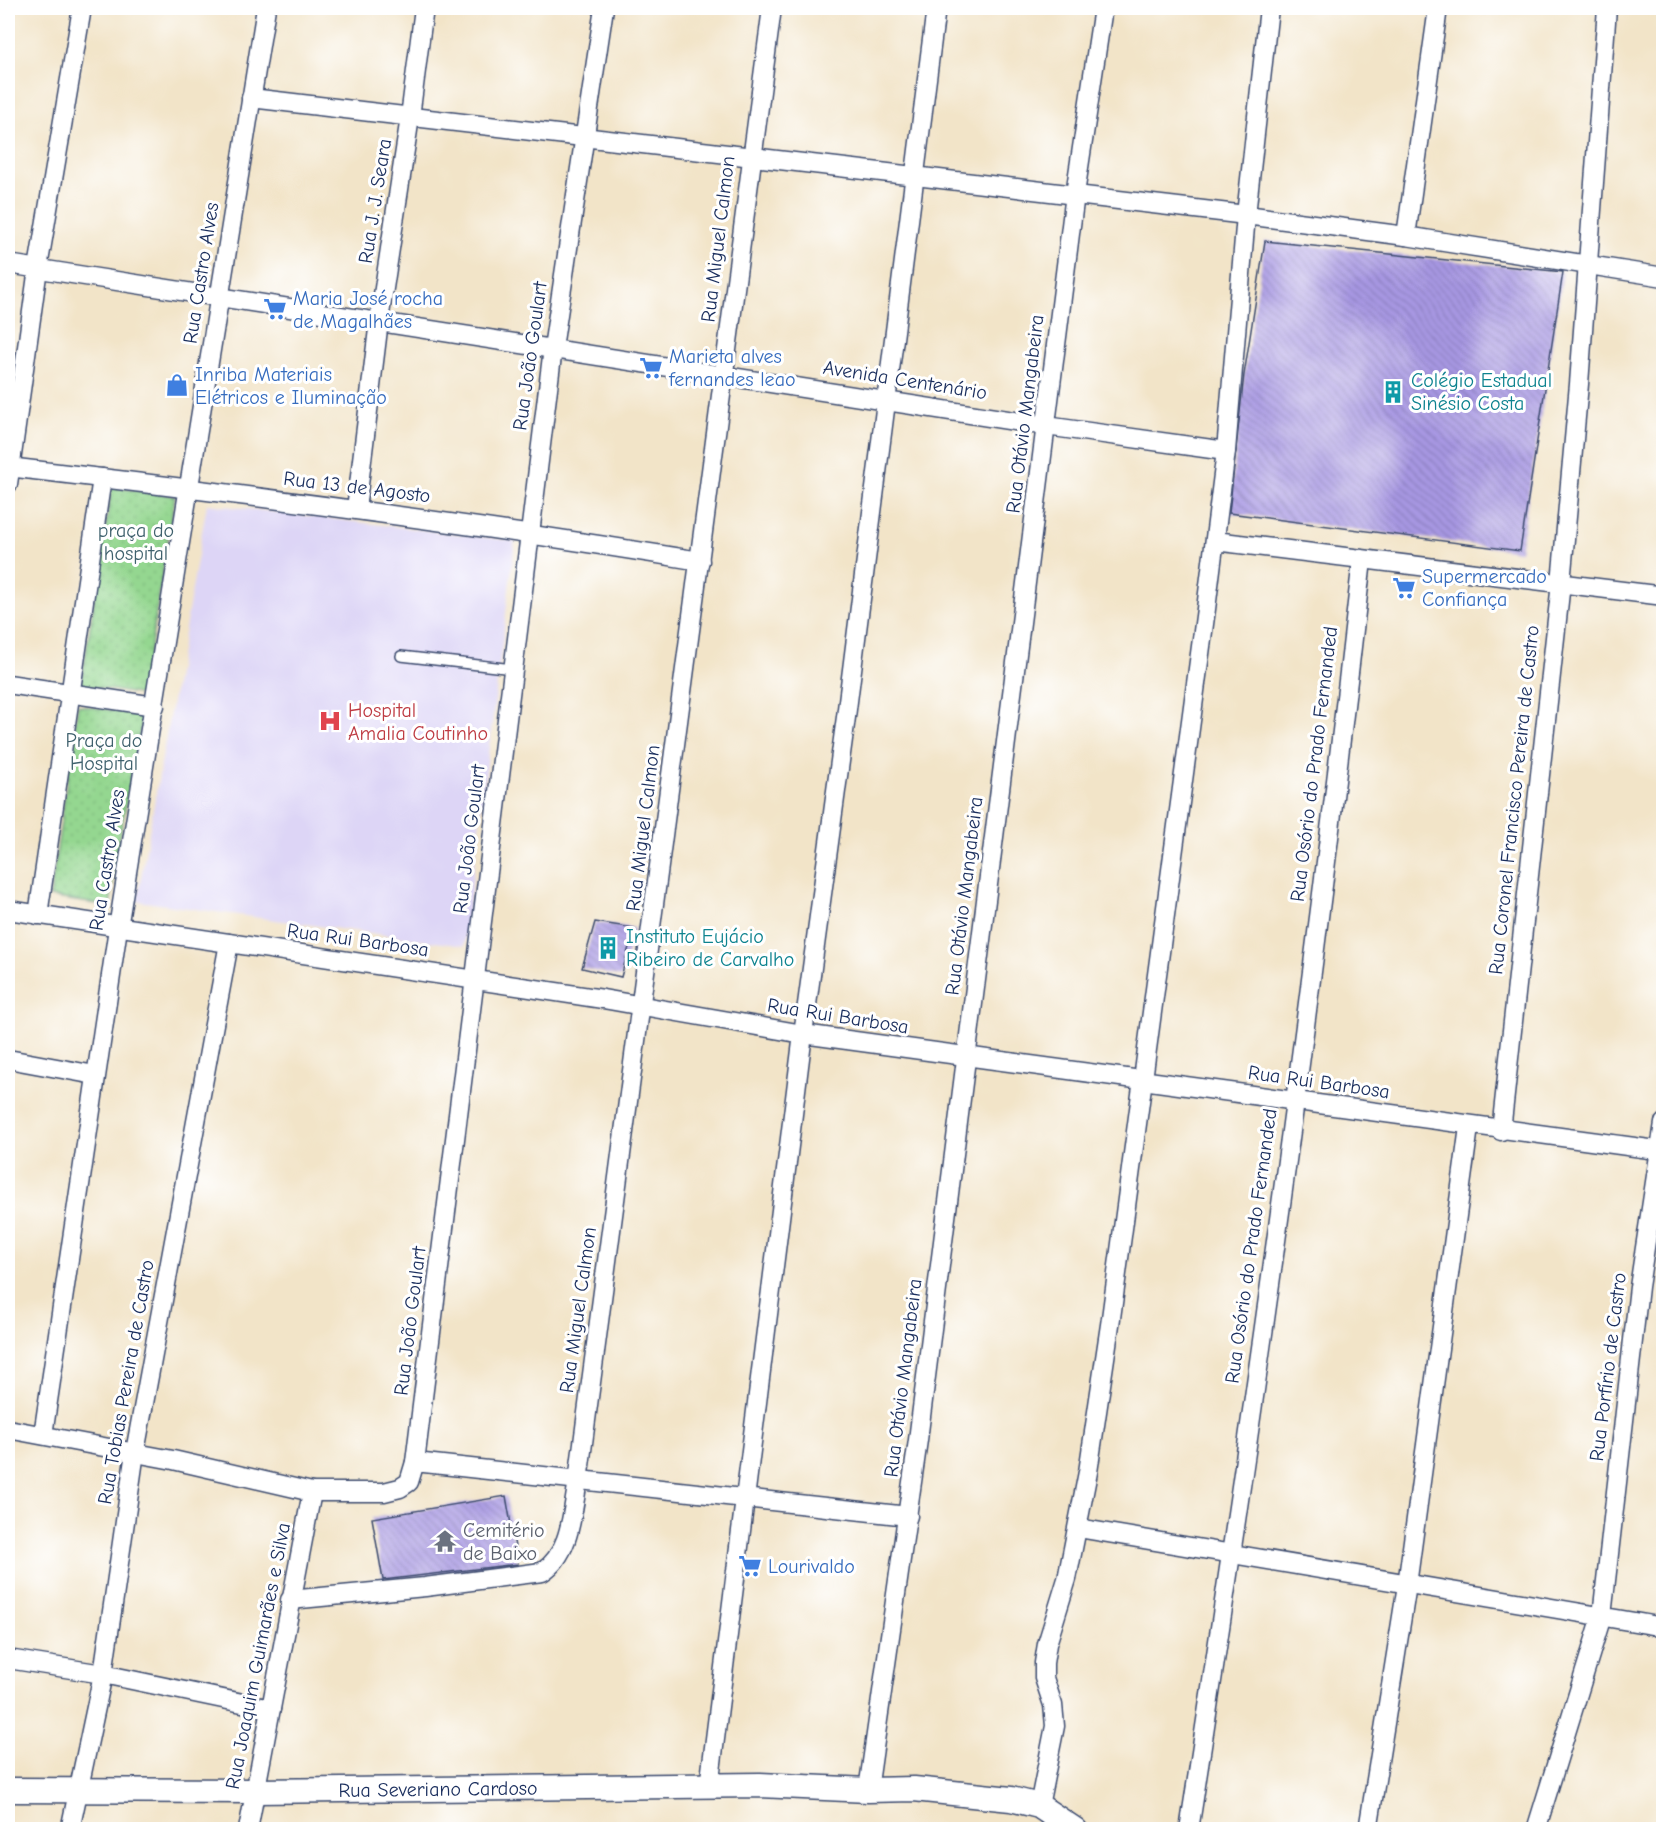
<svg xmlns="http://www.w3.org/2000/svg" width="1671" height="1837" font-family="'Comic Neue',sans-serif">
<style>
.built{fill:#ddd5f6}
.grass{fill:url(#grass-dots);stroke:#588377;stroke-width:1.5}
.building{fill:url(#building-back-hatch)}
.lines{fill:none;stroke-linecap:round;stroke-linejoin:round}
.service-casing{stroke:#3b4a6e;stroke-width:12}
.minor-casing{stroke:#3b4a6e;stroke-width:21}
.tertiary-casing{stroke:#3b4a6e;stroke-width:27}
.service{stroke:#fff;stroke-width:9}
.minor{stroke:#fff;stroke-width:18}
.tertiary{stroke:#fff;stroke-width:24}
.labels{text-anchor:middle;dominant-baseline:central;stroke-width:6;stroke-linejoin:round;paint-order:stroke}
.street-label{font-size:20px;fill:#1b2f5e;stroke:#fff}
.shop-label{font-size:20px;fill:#366cbe;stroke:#fff;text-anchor:start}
.culture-label{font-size:20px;fill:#0d838f;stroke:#fff;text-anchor:start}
.park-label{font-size:20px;fill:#3f616d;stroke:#fff}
.health-label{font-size:20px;fill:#be3a42;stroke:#fff;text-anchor:start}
.worship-label{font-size:20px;fill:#5b616d;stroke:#fff;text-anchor:start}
</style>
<defs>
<pattern id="grass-dots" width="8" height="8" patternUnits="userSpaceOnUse" patternTransform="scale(1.5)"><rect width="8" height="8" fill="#94d790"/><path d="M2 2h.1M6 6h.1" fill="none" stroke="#7fb97f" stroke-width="1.8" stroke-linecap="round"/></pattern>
<pattern id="building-back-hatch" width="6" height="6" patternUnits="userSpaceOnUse" patternTransform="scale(1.5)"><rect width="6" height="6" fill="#a898e3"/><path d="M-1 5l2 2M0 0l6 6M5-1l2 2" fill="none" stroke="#887cbb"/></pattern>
</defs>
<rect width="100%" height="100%" fill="#fff"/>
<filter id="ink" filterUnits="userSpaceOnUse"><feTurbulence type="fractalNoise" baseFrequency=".0167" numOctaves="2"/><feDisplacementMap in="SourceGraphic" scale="12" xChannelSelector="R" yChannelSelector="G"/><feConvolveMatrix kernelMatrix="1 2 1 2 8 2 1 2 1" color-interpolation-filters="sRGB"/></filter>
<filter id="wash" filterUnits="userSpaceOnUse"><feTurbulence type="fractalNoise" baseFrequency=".008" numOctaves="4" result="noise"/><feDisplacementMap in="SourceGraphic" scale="24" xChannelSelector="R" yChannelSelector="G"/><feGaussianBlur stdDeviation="1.35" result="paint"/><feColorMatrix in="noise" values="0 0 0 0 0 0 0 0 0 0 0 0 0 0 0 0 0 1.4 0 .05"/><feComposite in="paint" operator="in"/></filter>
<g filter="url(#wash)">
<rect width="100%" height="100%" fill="#f2e4c8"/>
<!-- built -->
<polygon class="built" points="207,504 515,541 464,946 137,901"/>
<!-- grass -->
<g class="grass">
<polygon points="112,487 175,496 143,695 81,685"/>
<polygon points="78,705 143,715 115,862 110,906 50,897"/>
</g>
<g id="blocks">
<!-- building -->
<g class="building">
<polygon points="1265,241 1563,272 1520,551 1229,513 1244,375"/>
<polygon points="595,922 634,928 621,977 582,968"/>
<polygon points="506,1496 518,1564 383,1580 372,1518"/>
</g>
</g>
</g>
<g filter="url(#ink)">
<use href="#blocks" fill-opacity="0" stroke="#3b4a6e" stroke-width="1.5"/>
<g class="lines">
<!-- service casing -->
<g class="service-casing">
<polyline id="service" points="401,656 513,669"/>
</g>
<!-- minor casing -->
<g class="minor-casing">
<g id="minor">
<polyline points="251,98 1246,215 1406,236 1664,277"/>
<polyline points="1406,236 1438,8"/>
<polyline points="8,264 1046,426 1226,451"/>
<path d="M8 467C239 494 470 523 700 561"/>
<polyline points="8,484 38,268 82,8"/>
<polyline points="356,509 379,321 410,117 424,8"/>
<polyline points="1215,541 1664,596"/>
<polyline points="8,684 155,706"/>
<polyline points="8,910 603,999 803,1034 1664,1151"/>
<polyline points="38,915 102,478"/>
<polyline points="8,1059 95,1075"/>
<polyline points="1501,1131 1561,583 1579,384 1607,8"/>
<polyline points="8,1429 173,1460 312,1492 384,1492 400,1488 409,1482 415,1462 908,1516"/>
<polyline points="43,1435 118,928 266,8"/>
<polyline points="415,1462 553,348 604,8"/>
<polyline points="1078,1528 1664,1627"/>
<path d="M290 1600 425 1587 542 1572C571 1554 572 1511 578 1481L772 8"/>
<polyline points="8,1659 103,1674 271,1709"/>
<polyline points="709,1787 803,1034 846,717 936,8"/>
<polyline points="868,1790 918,1440 1075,194 1103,8"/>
<polyline points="1039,1806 1055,1726 1053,1705 1044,1678 1044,1663 1047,1644 1067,1579 1088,1472 1111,1318 1206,609 1226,451 1246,215 1269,8"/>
<polyline points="70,1830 103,1674 135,1452 229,943"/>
<polyline points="248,1830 312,1492"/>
<path d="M1189 1830C1255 1408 1314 984 1362 560"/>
<polyline points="1368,1830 1407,1585 1469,1127"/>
<polyline points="1536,1830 1602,1616 1639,1287 1664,1123"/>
</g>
</g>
<!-- tertiary casing -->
<g class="tertiary-casing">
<g id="tertiary">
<path id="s1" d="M8 1790 256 1791 760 1785 868 1790 914 1789 1011 1799 1039 1806 1075 1830"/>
</g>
</g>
<!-- service -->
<use href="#service" class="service"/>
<!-- minor -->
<use href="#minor" class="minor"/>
<!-- tertiary -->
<use href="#tertiary" class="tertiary"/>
</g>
</g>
<!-- icons -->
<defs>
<g id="supermarket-bare" transform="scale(1.8)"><path d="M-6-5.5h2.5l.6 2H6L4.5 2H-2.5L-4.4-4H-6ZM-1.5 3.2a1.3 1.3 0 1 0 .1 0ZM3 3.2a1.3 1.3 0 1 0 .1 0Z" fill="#3f7fe0" stroke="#fff" stroke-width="2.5" paint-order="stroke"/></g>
<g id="shop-bare" transform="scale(1.8)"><path d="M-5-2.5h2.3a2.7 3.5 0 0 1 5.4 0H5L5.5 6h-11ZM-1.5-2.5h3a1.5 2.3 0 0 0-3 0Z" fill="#3f7fe0" stroke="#fff" stroke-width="2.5" paint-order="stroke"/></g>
<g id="building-bare" transform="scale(1.8)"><path d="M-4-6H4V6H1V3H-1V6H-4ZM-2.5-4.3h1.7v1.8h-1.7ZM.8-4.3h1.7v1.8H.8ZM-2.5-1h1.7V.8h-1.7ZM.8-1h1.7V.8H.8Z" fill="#0f9aa8" stroke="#fff" stroke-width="2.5" paint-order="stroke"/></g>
<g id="hospital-bare" transform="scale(1.8)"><path d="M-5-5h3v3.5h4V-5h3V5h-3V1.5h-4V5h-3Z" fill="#e0444e" stroke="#fff" stroke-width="2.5" paint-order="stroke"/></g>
<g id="temple-bare" transform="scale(1.8)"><path d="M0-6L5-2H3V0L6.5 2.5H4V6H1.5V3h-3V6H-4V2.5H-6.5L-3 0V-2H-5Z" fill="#6b7280" stroke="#fff" stroke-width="2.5" paint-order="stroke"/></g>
</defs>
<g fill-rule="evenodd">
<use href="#supermarket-bare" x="275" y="309"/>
<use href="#supermarket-bare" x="651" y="368"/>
<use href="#shop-bare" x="177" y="385"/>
<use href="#building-bare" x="1393" y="392"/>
<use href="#supermarket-bare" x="1404" y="588"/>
<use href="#hospital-bare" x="330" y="721"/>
<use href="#building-bare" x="608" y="948"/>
<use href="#temple-bare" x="445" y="1541"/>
<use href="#supermarket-bare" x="750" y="1566"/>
</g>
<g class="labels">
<!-- street labels -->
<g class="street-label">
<text transform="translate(375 201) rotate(-81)">Rua J. J. Seara</text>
<text transform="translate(718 239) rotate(-83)">Rua Miguel Calmon</text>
<text transform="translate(201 273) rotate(-81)">Rua Castro Alves</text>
<text transform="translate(530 356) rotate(-82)">Rua João Goulart</text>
<text transform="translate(905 380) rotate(9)">Avenida Centenário</text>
<text transform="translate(1025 414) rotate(-83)">Rua Otávio Mangabeira</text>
<text transform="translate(357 487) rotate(7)">Rua 13 de Agosto</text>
<text transform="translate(1314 764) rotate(-83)">Rua Osório do Prado Fernanded</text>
<text transform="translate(1514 800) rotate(-84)">Rua Coronel Francisco Pereira de Castro</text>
<text transform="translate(643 828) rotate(-83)">Rua Miguel Calmon</text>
<text transform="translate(469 839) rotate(-83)">Rua João Goulart</text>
<text transform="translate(107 860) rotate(-81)">Rua Castro Alves</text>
<text transform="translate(964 896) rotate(-83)">Rua Otávio Mangabeira</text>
<text transform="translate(358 940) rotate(8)">Rua Rui Barbosa</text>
<text transform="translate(838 1016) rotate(9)">Rua Rui Barbosa</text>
<text transform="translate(1319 1082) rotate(8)">Rua Rui Barbosa</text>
<text transform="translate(1251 1246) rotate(-82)">Rua Osório do Prado Fernanded</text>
<text transform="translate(578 1310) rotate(-82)">Rua Miguel Calmon</text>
<text transform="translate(410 1321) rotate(-83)">Rua João Goulart</text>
<text transform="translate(1608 1367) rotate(-83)">Rua Porfírio de Castro</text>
<text transform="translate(903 1378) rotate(-83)">Rua Otávio Mangabeira</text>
<text transform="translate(126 1382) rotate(-80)">Rua Tobias Pereira de Castro</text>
<text transform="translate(258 1656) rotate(-79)">Rua Joaquim Guimarães e Silva</text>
<text stroke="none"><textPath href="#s1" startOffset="430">Rua Severiano Cardoso</textPath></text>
</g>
<!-- shop labels -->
<g class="shop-label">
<text x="293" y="298">Maria José rocha<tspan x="293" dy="23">de Magalhães</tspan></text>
<text x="669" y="356">Marieta alves<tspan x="669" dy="23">fernandes leao</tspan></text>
<text x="195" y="374">Inriba Materiais<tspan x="195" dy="23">Elétricos e Iluminação</tspan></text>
<text x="1422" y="576">Supermercado<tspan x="1422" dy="23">Confiança</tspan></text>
<text x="768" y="1566">Lourivaldo</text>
</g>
<!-- culture labels -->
<g class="culture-label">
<text x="1411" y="380">Colégio Estadual<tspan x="1411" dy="23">Sinésio Costa</tspan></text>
<text x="626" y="936">Instituto Eujácio<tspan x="626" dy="23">Ribeiro de Carvalho</tspan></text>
</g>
<!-- park labels -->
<g class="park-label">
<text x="136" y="530">praça do<tspan x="136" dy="23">hospital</tspan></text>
<text x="104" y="740">Praça do<tspan x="104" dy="23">Hospital</tspan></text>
</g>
<!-- health labels -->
<g class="health-label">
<text x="348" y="710">Hospital<tspan x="348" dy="23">Amalia Coutinho</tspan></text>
</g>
<!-- worship labels -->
<g class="worship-label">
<text x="463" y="1530">Cemitério<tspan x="463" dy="23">de Baixo</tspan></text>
</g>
</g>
<!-- margin -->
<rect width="1671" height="1837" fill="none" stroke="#fff" stroke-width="30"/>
</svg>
